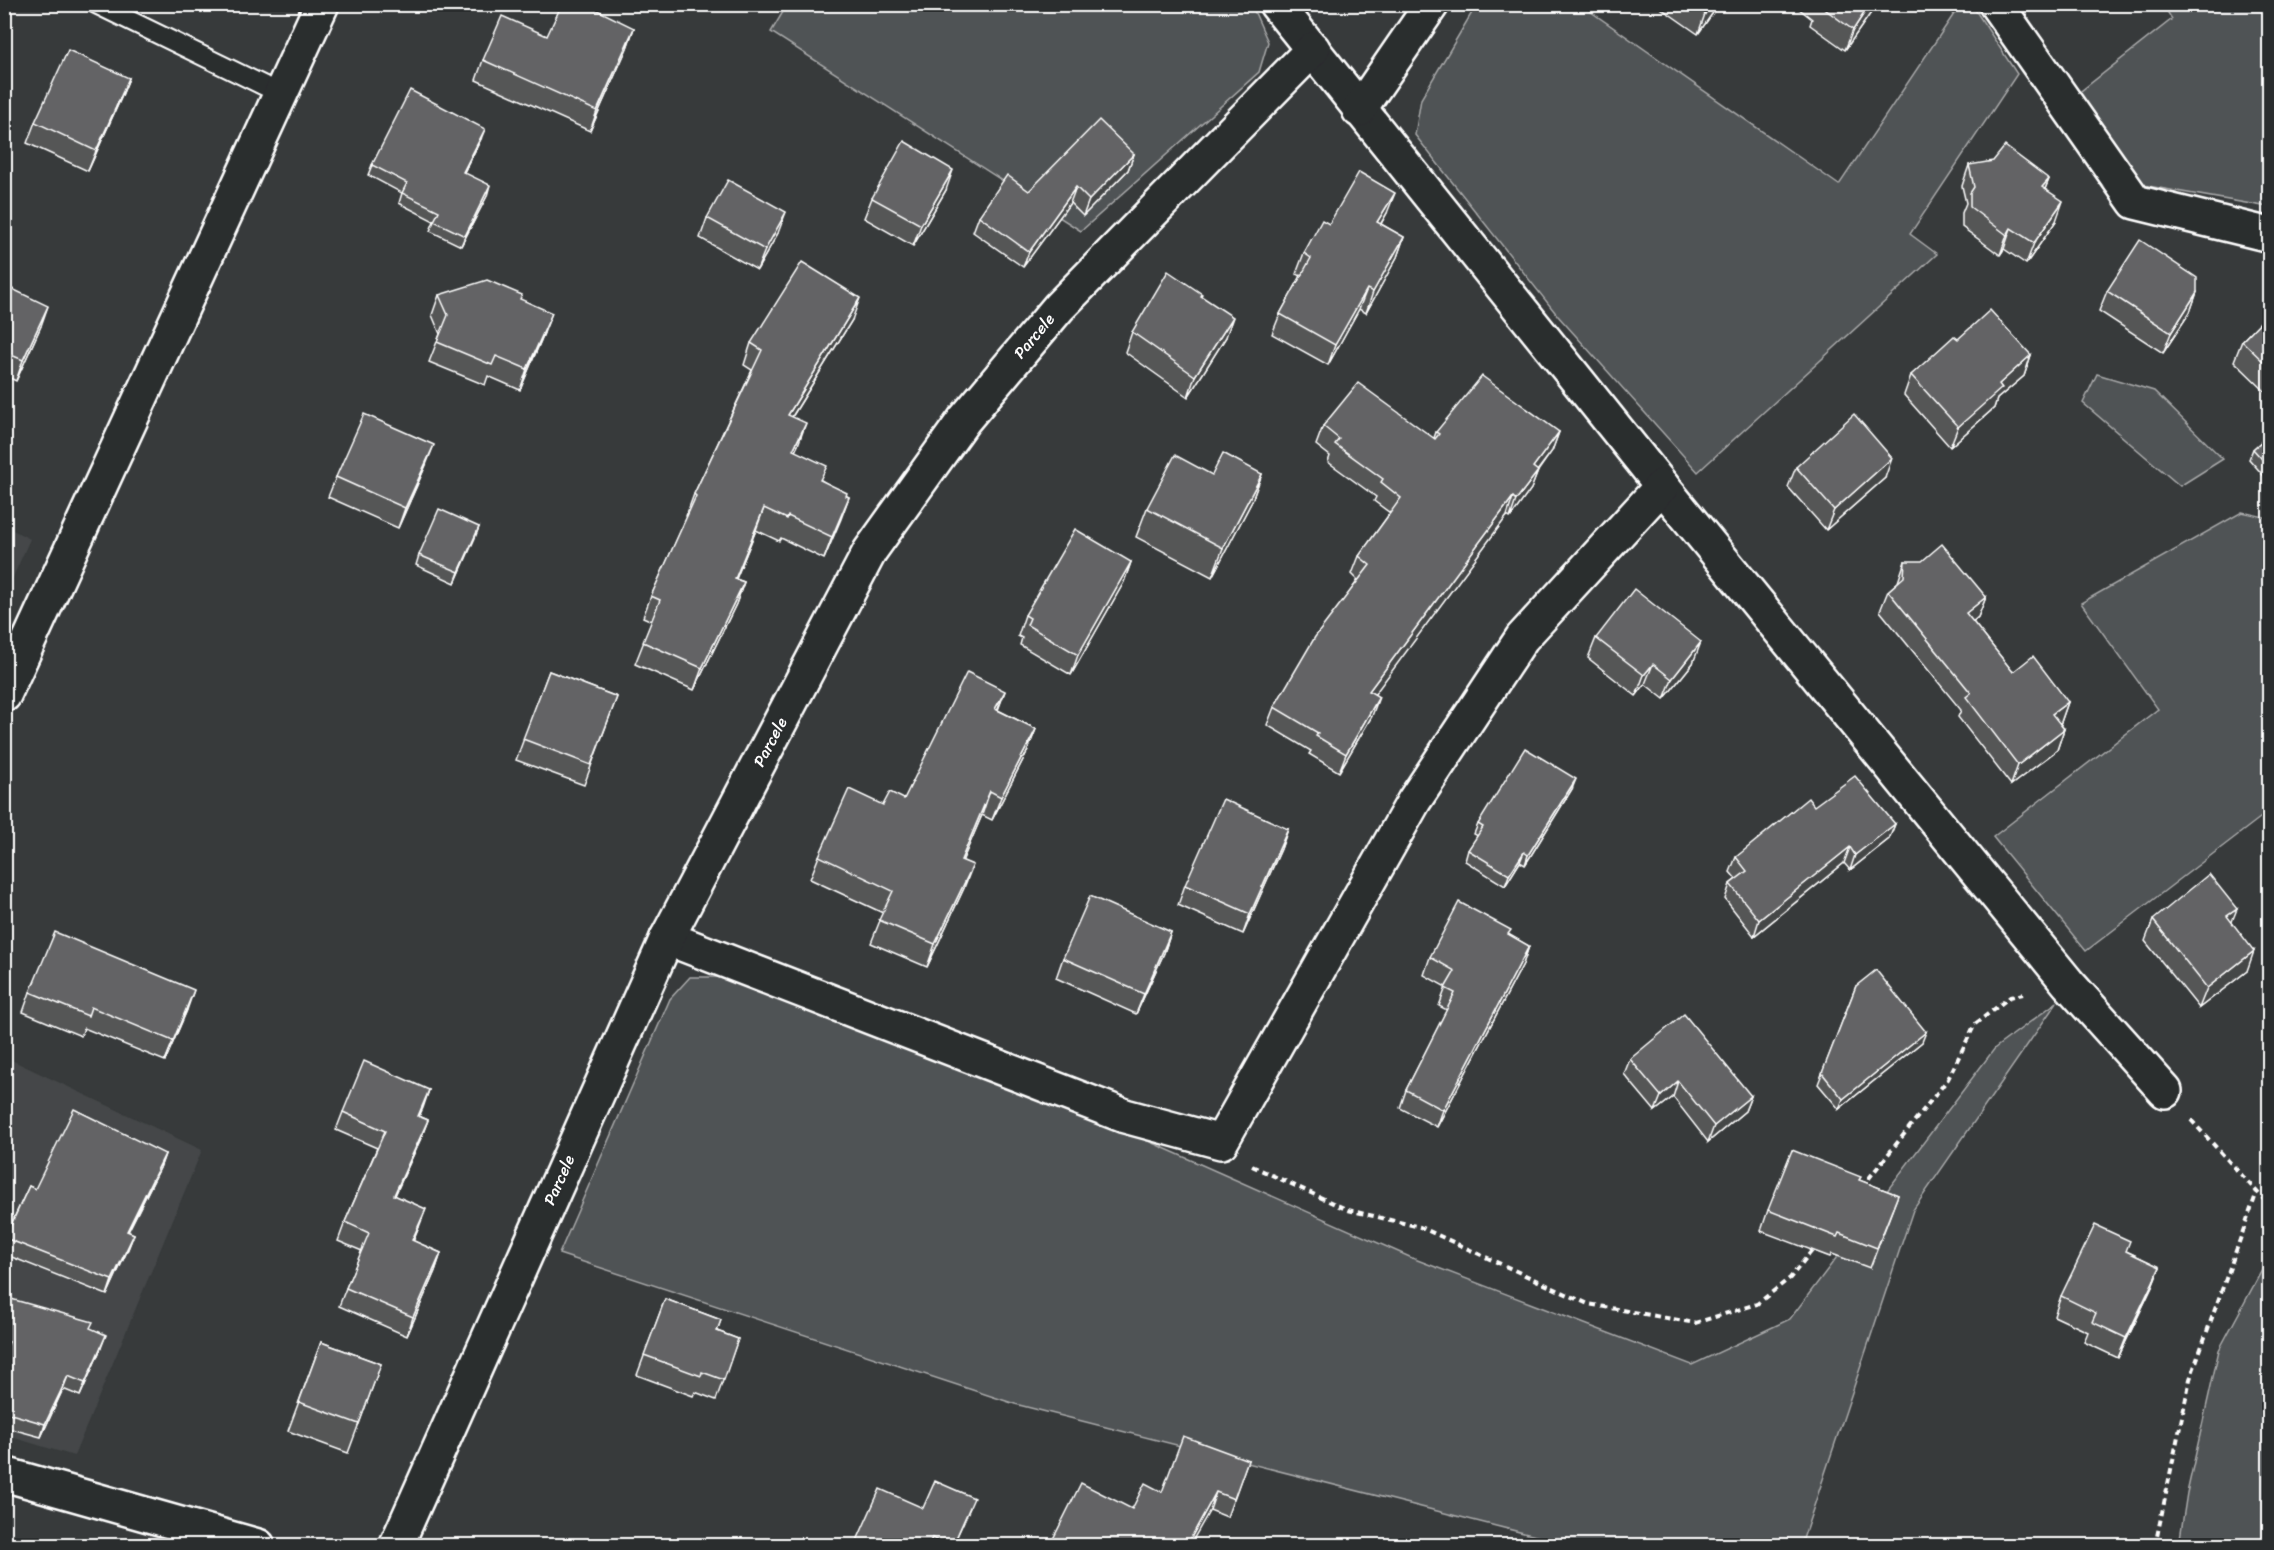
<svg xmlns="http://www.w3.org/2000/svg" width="2274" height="1550" font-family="Sriracha,sans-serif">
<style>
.built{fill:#444748}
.green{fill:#505354;stroke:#a8a9aa;stroke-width:1.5}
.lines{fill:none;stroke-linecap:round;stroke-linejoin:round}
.lane-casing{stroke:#fff;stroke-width:22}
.street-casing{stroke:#fff;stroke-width:38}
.secondary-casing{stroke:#fff;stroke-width:38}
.path{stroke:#fff;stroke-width:4;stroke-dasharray:6 4.5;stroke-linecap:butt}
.lane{stroke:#2a2d2e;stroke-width:18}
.street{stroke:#2a2d2e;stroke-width:33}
.secondary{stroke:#2a2d2e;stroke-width:33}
.wall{fill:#555657;stroke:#fff;stroke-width:1.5}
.shaded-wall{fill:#454647;stroke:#fff;stroke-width:1.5}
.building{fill:#636465;stroke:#fff;stroke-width:1.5}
.labels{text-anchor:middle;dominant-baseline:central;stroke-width:4.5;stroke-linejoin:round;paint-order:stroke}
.street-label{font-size:16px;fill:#fff;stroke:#2a2d2e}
</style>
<rect width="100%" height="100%" fill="#373a3b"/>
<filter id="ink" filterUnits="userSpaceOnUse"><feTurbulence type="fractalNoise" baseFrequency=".0167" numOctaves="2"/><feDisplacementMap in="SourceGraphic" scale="12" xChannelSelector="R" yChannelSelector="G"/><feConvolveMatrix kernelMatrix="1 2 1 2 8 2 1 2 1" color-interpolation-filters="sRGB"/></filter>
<g filter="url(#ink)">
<!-- built -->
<g class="built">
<polygon points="5,526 30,539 5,595"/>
<polygon points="5,1057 202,1150 74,1456 5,1435"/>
</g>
<!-- green -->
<g class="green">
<polygon points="1251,4 1268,42 1259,72 1081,231 771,32 787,5"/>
<polygon points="1477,4 1581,5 1839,185 1960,5 1972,5 2017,74 1910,234 1937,254 1698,472 1558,316 1415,135 1421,99"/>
<polygon points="2163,5 2269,5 2269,207 2142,185 2076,95 2172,19"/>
<polygon points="2097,374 2154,391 2223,459 2180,486 2083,403"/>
<polygon points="2242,512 2269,518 2269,811 2086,951 1993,837 2158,709 2081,603"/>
<polygon points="690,977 727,977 1148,1141 1412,1258 1692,1365 1790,1319 1995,1048 2057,1002 1913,1210 1801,1545 1571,1545 1015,1404 559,1254 670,999"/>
<polygon points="2269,1257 2269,1545 2179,1545 2187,1493 2219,1350"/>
</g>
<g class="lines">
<!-- lane casing -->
<g class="lane-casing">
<polyline id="lane" points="96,4 281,94"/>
</g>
<!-- street casing -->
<g class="street-casing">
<g id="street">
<polyline points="1276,4 1662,486 2068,983 2165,1091"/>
<polyline points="1996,4 2135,202 2270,235"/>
<polyline points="1359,110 1432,4"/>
<polyline points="667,938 1125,1116 1221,1142 1414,801 1522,638 1662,486"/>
<polyline points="396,1546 667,938 870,551 964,420 1059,307 1313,49"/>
</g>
</g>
<!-- secondary casing -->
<g class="secondary-casing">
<g id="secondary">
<polyline points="4,695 322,4"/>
<polyline points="4,1474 258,1546"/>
</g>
</g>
<!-- path -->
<g class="path">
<polyline points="2191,1120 2270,1206"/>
<polyline points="1252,1166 1348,1210 1420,1227 1588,1304 1695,1323 1757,1304 1790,1278 1815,1247"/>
<polyline points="1862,1187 1948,1079 1975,1024 2010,997 2023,994"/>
<polyline points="2155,1546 2190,1379 2257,1192"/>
</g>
<!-- lane -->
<use href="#lane" class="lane"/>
<!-- street -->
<use href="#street" class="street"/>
<!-- secondary -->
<use href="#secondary" class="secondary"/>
</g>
<!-- wall -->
<g class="wall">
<polygon points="1655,4 1719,4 1698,34"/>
<polygon points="1793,4 1877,4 1845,50 1810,25 1812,19"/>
<polygon points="634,28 627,48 590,131 476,80 483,60 547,36"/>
<polygon points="129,78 121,98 88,171 27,143 35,122"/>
<polygon points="481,139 464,172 487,196 461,246 430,231 434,221 399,203 402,193 368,175 372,165"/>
<polygon points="1134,154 1128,170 1083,216 1070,203 1023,267 973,232 979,216 1029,191"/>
<polygon points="1969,165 2049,179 2045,189 2056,221 2026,264 2004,249 2000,255 1962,227 1962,213 1966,203 1962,186"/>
<polygon points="946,190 913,246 864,218 872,198"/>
<polygon points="1387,213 1381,224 1404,237 1397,257 1366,313 1359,309 1328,365 1272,334 1280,314 1301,276 1296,274 1304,253 1329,224"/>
<polygon points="707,218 778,233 757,270 700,238"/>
<polygon points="4,285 41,326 16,381 4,375"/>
<polygon points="2107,291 2197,292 2190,312 2163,353 2099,311"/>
<polygon points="439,295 520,299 544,333 520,390 488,376 485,385 429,362 440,334 432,315"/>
<polygon points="1201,296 1226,337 1188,397 1125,352 1132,332"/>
<polygon points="2270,312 2270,396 2234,361 2242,341"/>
<polygon points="852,320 792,417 798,445 795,451 821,480 849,497 824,559 781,538 779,541 756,530 736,579 744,582 736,604 694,690 635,664 652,621 643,617 651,596 687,517 686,516 694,494 752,370 744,365 751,343"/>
<polygon points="1958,339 2031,355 2024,376 1997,399 1994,408 1950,447 1904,395 1911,375"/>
<polygon points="1323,426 1434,438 1436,432 1559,432 1552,451 1538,471 1531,489 1510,518 1507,516 1374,694 1372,716 1339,772 1309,754 1311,751 1267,725 1274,707 1358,580 1352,574 1359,556 1390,513 1374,501 1376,497 1328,462 1330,456 1316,445"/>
<polygon points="2270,434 2270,483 2249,459 2253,449"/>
<polygon points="426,465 398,528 328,497 336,477"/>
<polygon points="1796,467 1885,478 1826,530 1788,487"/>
<polygon points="1262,474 1251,503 1212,577 1136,537 1147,508 1212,475"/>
<polygon points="479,527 455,583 416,565 419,555"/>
<polygon points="1905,561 1986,597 1978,617 1973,622 2013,672 2068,702 2061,722 2060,723 2064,729 2057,750 2011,785 1958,717 1961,710 1880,611 1888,591 1898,582"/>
<polygon points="1131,562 1124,582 1071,675 1020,645 1022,638 1018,636 1025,615"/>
<polygon points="1596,638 1693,663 1664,699 1645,684 1636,696 1588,658"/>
<polygon points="549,671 617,697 584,785 516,760"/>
<polygon points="1005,691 998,710 1036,729 1027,752 992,820 982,815 962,861 964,888 927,967 871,943 883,913 810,879 819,856 883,805 904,799"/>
<polygon points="1572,789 1525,865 1520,862 1505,886 1465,861 1468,850 1478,836 1474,834 1478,824"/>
<polygon points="1814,806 1895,824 1889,839 1850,870 1844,863 1754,936 1725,899 1730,884 1736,879 1730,872 1736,857"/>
<polygon points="1288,829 1281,849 1243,934 1178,905 1185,885"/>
<polygon points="2153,920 2232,922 2247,971 2199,1008 2145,941"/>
<polygon points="1171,932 1164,953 1136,1014 1056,978 1063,958"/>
<polygon points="1509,935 1529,946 1523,964 1437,1127 1400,1108 1406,1090 1447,1010 1439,1006 1446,987 1424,975 1430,957"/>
<polygon points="1856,986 1922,1042 1839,1109 1818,1084"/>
<polygon points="30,992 187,1010 165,1061 84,1028 81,1036 23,1012"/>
<polygon points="1630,1059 1751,1096 1745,1111 1708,1142 1673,1097 1655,1111 1624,1074"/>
<polygon points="429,1090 419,1116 428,1120 421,1138 395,1195 419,1227 413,1241 441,1253 435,1271 407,1336 339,1306 346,1288 362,1251 338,1241 345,1222 377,1148 336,1130 343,1112"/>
<polygon points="165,1154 160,1168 128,1232 134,1234 128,1249 107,1295 4,1254 4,1239 29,1186 35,1189"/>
<polygon points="1859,1180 1898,1195 1870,1268 1832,1254 1830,1257 1761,1231 1768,1210"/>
<polygon points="2126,1251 2160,1267 2152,1287 2118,1358 2084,1342 2088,1332 2054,1316 2061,1296"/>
<polygon points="4,1297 91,1329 101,1348 80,1396 63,1389 41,1437 4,1427"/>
<polygon points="665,1299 721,1320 717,1331 738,1339 716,1400 695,1392 693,1396 637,1375"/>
<polygon points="321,1342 381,1364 348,1453 288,1431"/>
<polygon points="1248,1460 1227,1517 1210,1510 1132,1509 1162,1492"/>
<polygon points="923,1508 970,1508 953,1545 855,1545"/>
</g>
<!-- shaded-wall -->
<g class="shaded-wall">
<polygon points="1712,4 1719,4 1698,34 1705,14"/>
<polygon points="1870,4 1877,4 1845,50 1853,30"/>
<polygon points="634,28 627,48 590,131 597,111"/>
<polygon points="129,78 121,98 88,171 96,151"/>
<polygon points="485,129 481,139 459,182 463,172"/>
<polygon points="1134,154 1128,170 1083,216 1089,200"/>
<polygon points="953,170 946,190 913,246 921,225"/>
<polygon points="2049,179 2041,199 2042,187"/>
<polygon points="490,185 487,196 461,246 465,236"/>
<polygon points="1076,187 1070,203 1023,267 1029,252"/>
<polygon points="1395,193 1387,213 1370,242 1377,222"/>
<polygon points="2063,201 2056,221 2026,264 2034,243"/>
<polygon points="786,212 778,233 757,270 765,250"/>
<polygon points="2011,228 2004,249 2000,255 2007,235"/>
<polygon points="1404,237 1397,257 1366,313 1373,292"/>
<polygon points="1367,289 1359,309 1328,365 1335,345"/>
<polygon points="2197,292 2190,312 2163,353 2171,333"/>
<polygon points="860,298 852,320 780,436 788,415"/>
<polygon points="48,306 41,326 16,381 23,360"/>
<polygon points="552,313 544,333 520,390 527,369"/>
<polygon points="1233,317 1226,337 1188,397 1195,376"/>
<polygon points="2031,355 2024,376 1997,399 1994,408 1950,447 1958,427 1999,384"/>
<polygon points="806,423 798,445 785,472 793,450"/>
<polygon points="1559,432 1552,451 1526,486 1533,467"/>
<polygon points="434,445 426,465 398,528 405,508"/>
<polygon points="1892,458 1885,478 1826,530 1834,510"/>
<polygon points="1538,471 1531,489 1510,518 1516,500"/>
<polygon points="1262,474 1251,503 1212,577 1223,548"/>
<polygon points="849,497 841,519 824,559 832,537"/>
<polygon points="1513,497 1507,516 1363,710 1369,691"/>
<polygon points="764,508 756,530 727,600 735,579"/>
<polygon points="479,527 475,538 455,583 459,572"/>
<polygon points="1131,562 1124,582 1071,675 1078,655"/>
<polygon points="744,582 736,604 694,690 702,668"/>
<polygon points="1986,597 1978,617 1958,634 1966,613"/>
<polygon points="1701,642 1693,663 1664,699 1672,679"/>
<polygon points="1653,664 1645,684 1636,696 1644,675"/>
<polygon points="1005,691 996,714 995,709"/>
<polygon points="1379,697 1372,716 1339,772 1346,754"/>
<polygon points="2068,702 2061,722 2044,734 2052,714"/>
<polygon points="1036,729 1027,752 992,820 1001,797"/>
<polygon points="2064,729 2057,750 2011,785 2018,765"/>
<polygon points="1576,779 1572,789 1525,865 1528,855"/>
<polygon points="990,791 982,815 953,883 961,860"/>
<polygon points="1895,824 1889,839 1850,870 1855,855"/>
<polygon points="1288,829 1281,849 1243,934 1250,914"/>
<polygon points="1850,847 1844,863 1754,936 1759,920"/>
<polygon points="1524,852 1520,862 1505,886 1509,875"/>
<polygon points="973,865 964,888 927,967 935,944"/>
<polygon points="2237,909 2229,929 2227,916"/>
<polygon points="1171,932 1164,953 1136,1014 1144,994"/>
<polygon points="1529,946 1523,964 1437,1127 1443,1110"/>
<polygon points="2254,951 2247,971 2199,1008 2207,988"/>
<polygon points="194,990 187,1010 165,1061 173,1041"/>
<polygon points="1926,1032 1922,1042 1839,1109 1843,1099"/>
<polygon points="1678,1081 1673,1097 1655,1111 1661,1096"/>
<polygon points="429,1090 423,1108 411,1134 418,1116"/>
<polygon points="1751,1096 1745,1111 1708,1142 1714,1126"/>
<polygon points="428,1120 421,1138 387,1213 394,1195"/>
<polygon points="165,1154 160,1168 121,1245 127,1231"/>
<polygon points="426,1209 419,1227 406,1259 412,1240"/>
<polygon points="134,1234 128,1249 107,1295 112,1280"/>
<polygon points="441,1253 435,1271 407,1336 413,1317"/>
<polygon points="2160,1267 2152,1287 2118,1358 2126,1338"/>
<polygon points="106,1335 101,1348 80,1396 85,1383"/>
<polygon points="68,1376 63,1389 41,1437 45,1424"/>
<polygon points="1216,1492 1210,1510 1190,1545 1187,1545"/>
</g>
<!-- building -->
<g class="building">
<polygon points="562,4 585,4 634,28 597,111 483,60 502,16 547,36"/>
<polygon points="1692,4 1712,4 1705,14"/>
<polygon points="1818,4 1870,4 1853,30"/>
<polygon points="68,50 129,78 96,151 35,122"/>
<polygon points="410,90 485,129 463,172 490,185 465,236 434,221 439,211 402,193 407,183 372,165"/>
<polygon points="1099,120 1134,154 1089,200 1076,187 1029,252 979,216 1007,175 1029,191"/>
<polygon points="904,141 953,170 921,225 872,198"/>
<polygon points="2005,146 2049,179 2042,187 2063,201 2034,243 2011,228 2007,235 1970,207 1970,193 1974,187 1969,165 1993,161"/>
<polygon points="1359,172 1395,193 1377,222 1404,237 1373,292 1367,289 1335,345 1280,314 1311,258 1304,253 1322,220 1329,224"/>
<polygon points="728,180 786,212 765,250 707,218"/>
<polygon points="2140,240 2197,278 2197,292 2171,333 2107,291"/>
<polygon points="802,262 860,298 788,415 806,423 793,450 827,466 820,480 847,493 846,496 849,497 832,537 788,516 787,519 764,508 735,579 744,582 702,668 643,642 660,600 651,596 696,496 694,494 762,350 751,343"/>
<polygon points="1168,271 1202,294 1201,296 1233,317 1195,376 1132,332"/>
<polygon points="487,280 522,295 520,299 552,313 527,369 496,356 492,365 437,342 448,315 439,295"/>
<polygon points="4,285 48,306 23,360 4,352"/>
<polygon points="1990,310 2031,355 1999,384 2002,388 1958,427 1911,375 1954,336 1958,339"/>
<polygon points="2270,312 2270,368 2242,341"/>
<polygon points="1482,376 1559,432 1533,467 1538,471 1516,500 1513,497 1369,691 1379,697 1346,754 1316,736 1318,733 1274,707 1315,637 1370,565 1359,556 1401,498 1381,482 1383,479 1335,444 1339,439 1323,426 1358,383 1435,439 1439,434 1436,432"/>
<polygon points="364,414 434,445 405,508 336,477"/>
<polygon points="1854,414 1892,458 1834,510 1796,467"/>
<polygon points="2270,434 2270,468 2253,449"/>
<polygon points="1223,453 1262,474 1223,548 1147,508 1175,455 1212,475"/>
<polygon points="439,509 479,527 459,572 419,555"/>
<polygon points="1075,529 1131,562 1078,655 1027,625 1030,618 1025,615"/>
<polygon points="1942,544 1986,597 1966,613 2013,672 2033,656 2068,702 2052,714 2064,729 2018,765 1966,697 1971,693 1888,591 1904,577 1905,561 1922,561"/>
<polygon points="1634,589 1701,642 1672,679 1653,664 1644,675 1596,638"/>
<polygon points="549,671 617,697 591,765 523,739"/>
<polygon points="967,672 1005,691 995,709 1036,729 1001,797 990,791 961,860 973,865 935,944 879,920 893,891 819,856 849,789 883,805 890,792 904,799"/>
<polygon points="1525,748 1576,779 1528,855 1524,852 1509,875 1468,850 1483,827 1478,824"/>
<polygon points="1855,776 1895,824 1855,855 1850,847 1759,920 1730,884 1747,871 1736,857 1808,798 1814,806"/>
<polygon points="1223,799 1288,829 1250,914 1185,885"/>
<polygon points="2209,874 2237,909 2227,916 2254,951 2207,988 2153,920"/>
<polygon points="1090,896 1171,932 1144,994 1063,958"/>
<polygon points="1459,902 1511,930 1508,934 1529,946 1443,1110 1406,1090 1455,993 1445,988 1455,971 1430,957"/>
<polygon points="55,932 194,990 173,1041 91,1007 88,1016 30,992"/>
<polygon points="1876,970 1926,1032 1843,1099 1822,1073 1856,986"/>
<polygon points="1684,1014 1751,1096 1714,1126 1678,1081 1661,1096 1630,1059"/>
<polygon points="364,1061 429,1090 418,1116 428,1120 394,1195 426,1209 412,1240 441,1253 413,1317 346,1288 369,1233 345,1222 385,1131 343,1112"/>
<polygon points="74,1109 165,1154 127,1231 134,1234 112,1280 5,1238 29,1186 35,1189"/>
<polygon points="1792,1150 1861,1177 1859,1180 1898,1195 1877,1248 1839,1233 1837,1237 1768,1210"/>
<polygon points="2095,1225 2130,1241 2126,1251 2160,1267 2126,1338 2092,1322 2096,1313 2061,1296"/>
<polygon points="4,1297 93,1322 90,1328 106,1335 85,1383 68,1376 45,1424 4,1412 4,1353 9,1342 4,1340"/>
<polygon points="665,1299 721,1320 717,1331 738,1339 724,1380 702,1372 701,1376 644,1355"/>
<polygon points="321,1342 381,1364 359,1424 299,1402"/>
<polygon points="1183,1436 1248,1460 1234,1499 1216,1492 1187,1545 1050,1545 1081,1483 1132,1509 1145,1483 1162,1492"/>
<polygon points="935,1481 974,1498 953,1545 947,1545 932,1538 928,1545 855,1545 880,1489 923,1508"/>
</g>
</g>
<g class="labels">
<!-- street labels -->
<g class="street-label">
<text transform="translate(1034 336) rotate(-50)">Parcele</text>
<text transform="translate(770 742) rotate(-62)">Parcele</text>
<text transform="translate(559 1180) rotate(-66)">Parcele</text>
</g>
</g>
<!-- margin -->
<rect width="2274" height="1550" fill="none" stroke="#2a2d2e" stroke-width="24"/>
<rect x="12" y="12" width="2250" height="1526" fill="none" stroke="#fff" stroke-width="2" filter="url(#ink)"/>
</svg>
